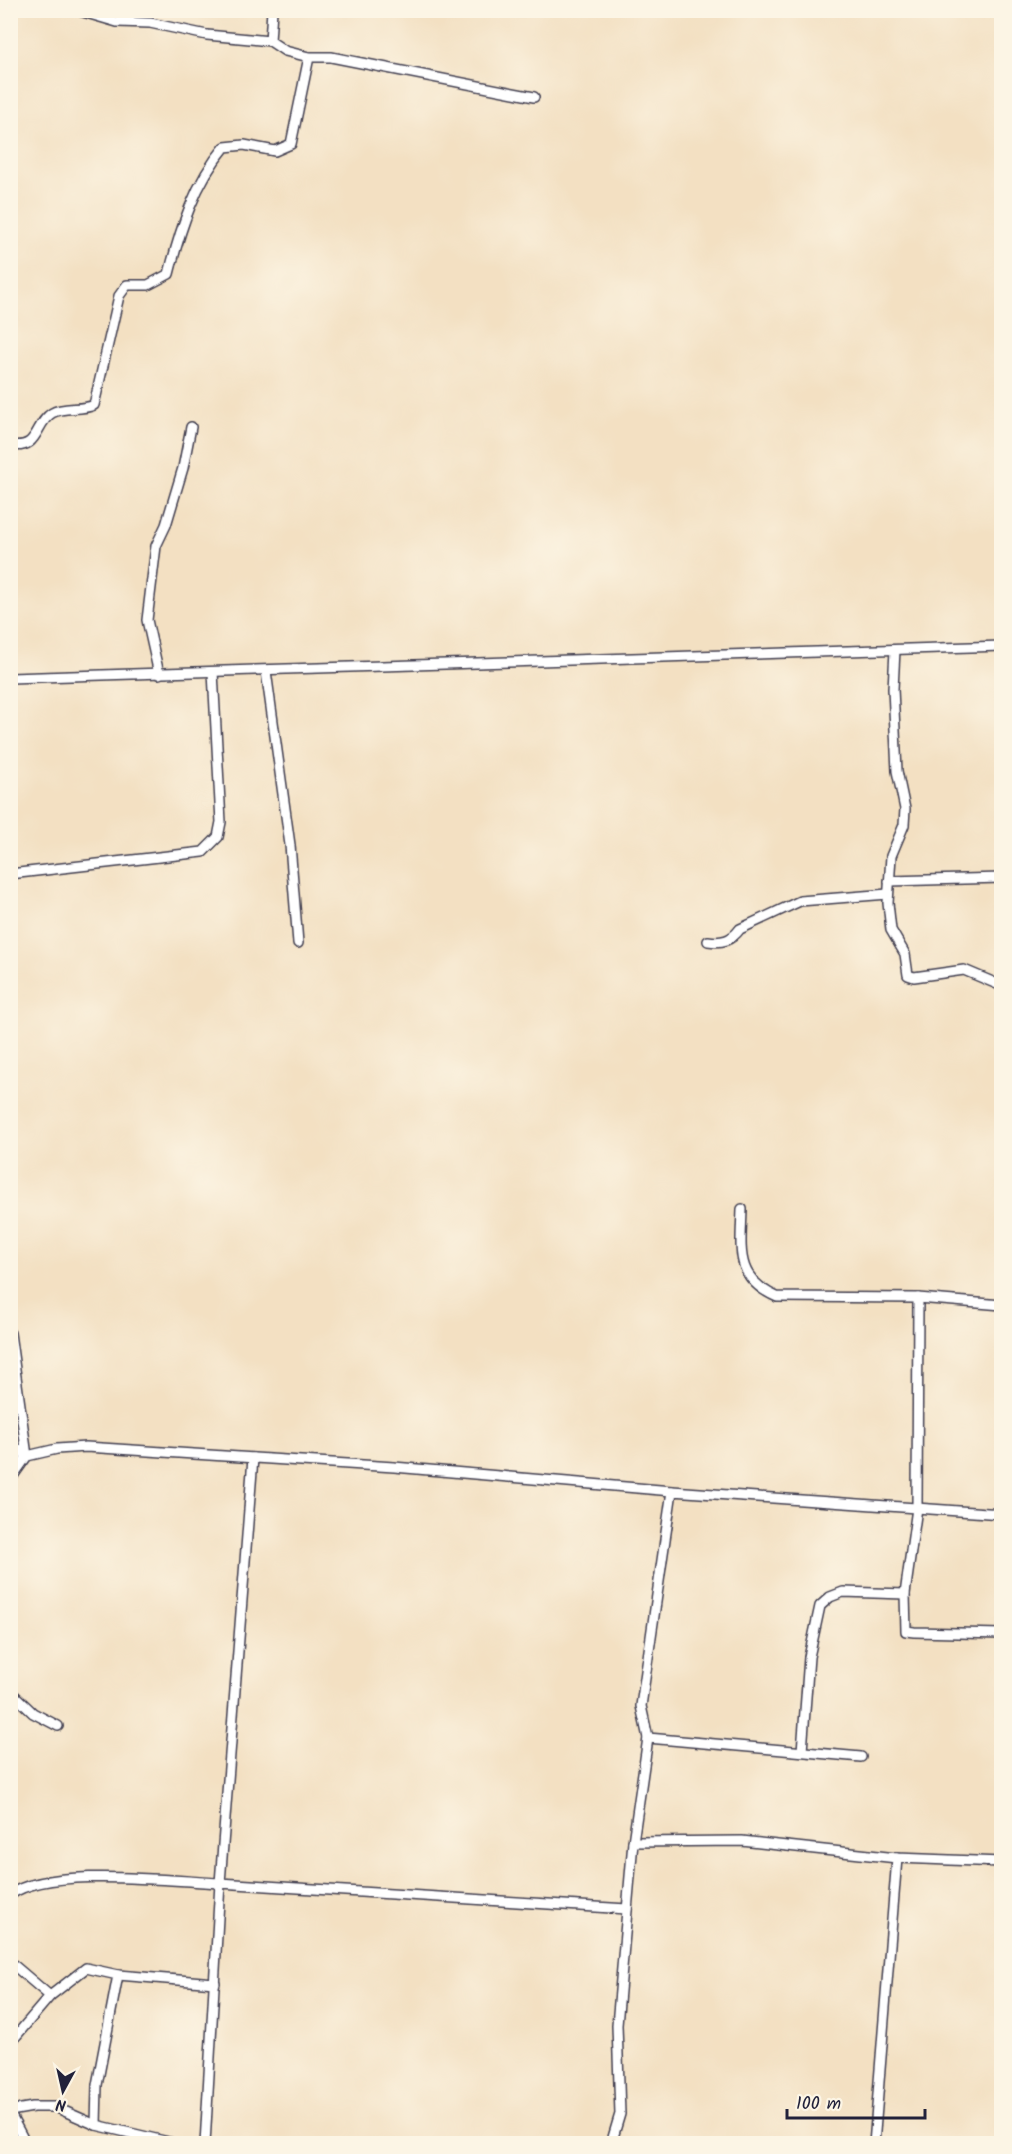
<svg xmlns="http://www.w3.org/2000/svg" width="1012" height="2154" font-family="Kalam,sans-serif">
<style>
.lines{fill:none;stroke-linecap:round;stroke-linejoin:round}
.minor-casing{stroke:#413e4f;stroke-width:12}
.minor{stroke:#fff;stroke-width:9}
</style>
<rect width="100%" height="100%" fill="#fcf5e5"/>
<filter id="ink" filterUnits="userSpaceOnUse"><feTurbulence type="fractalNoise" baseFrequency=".0167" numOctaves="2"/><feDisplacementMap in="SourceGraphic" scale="12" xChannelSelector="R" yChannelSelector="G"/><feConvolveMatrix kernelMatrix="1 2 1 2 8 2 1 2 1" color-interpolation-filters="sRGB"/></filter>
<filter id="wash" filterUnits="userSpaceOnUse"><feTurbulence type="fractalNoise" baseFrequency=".008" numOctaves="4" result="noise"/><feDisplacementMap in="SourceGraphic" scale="24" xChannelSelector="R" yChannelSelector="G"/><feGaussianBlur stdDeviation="1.35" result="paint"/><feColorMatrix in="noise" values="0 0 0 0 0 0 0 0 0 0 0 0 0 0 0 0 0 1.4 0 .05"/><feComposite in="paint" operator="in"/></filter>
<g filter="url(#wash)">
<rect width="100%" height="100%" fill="#f3e0c2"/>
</g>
<g filter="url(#ink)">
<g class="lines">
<!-- minor casing -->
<g class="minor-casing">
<g id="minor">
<polyline points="76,10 117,22 150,23 207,35 270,41"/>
<polyline points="272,10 270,41 285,51 309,57"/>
<polyline points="10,14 11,10"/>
<path d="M10 445C40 450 34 424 52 413 64 406 81 411 94 405L119 296 127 285H148L169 274C180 230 195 182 225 147L244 145 275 151 291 144 309 57H331L534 97"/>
<polyline points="895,650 893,689 897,771 905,809 904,825 891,856 888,903 891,930 905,954 908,975 914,977 964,970 1002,986"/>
<polyline points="266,671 290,845 298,943"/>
<polyline points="159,674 147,620 156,546 166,525 183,468 191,427"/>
<polyline points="10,678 1002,646"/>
<polyline points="10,874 203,852 218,837 221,822 213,672"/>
<polyline points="889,881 1002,878"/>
<path d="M708 941C722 943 731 941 740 929L800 901 888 894"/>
<path d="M742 1209C741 1250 734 1278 777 1297L918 1298 917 1508 905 1594 906 1631 914 1632 1002 1634"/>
<polyline points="918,1298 1002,1305"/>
<polyline points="10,1333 27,1456"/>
<polyline points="10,1443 27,1456"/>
<polyline points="10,1480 27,1456 57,1449 86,1447 394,1467 672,1491"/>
<polyline points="10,1691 33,1713 58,1726"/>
<polyline points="648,1738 861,1757"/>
<polyline points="802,1751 809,1657 820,1606 830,1597 843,1592 905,1594"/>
<polyline points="633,1842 742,1841 897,1858 1002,1862"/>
<path d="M10 1895C47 1866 171 1881 220 1883L253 1458"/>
<polyline points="10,1962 50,1996"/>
<polyline points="118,1975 215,1983"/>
<polyline points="10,2043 50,1996 86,1968 118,1975 97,2085 96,2125"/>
<polyline points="10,2111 33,2107 55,2107 96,2125 177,2144"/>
<polyline points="10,2114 26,2144"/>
<polyline points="205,2144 220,1883 627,1909"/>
<polyline points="611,2144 620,2114 617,2025 633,1842 648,1738 641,1706 672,1491 1002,1514"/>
<polyline points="874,2144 897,1858"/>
</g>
</g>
<!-- minor -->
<use href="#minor" class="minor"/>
</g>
</g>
<!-- margin -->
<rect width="1012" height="2154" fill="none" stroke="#fcf5e5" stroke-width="36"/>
<!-- north arrow -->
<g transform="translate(63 2091) rotate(188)" stroke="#fcf5e5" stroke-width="4.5" paint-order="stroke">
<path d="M0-4.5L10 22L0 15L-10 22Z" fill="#22223b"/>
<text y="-9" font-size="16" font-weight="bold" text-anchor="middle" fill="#22223b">N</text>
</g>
<!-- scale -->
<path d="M787 2109v9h138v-9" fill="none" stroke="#22223b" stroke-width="3"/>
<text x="796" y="2109" font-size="18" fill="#22223b" stroke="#fcf5e5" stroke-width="4.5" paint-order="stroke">100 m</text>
</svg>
